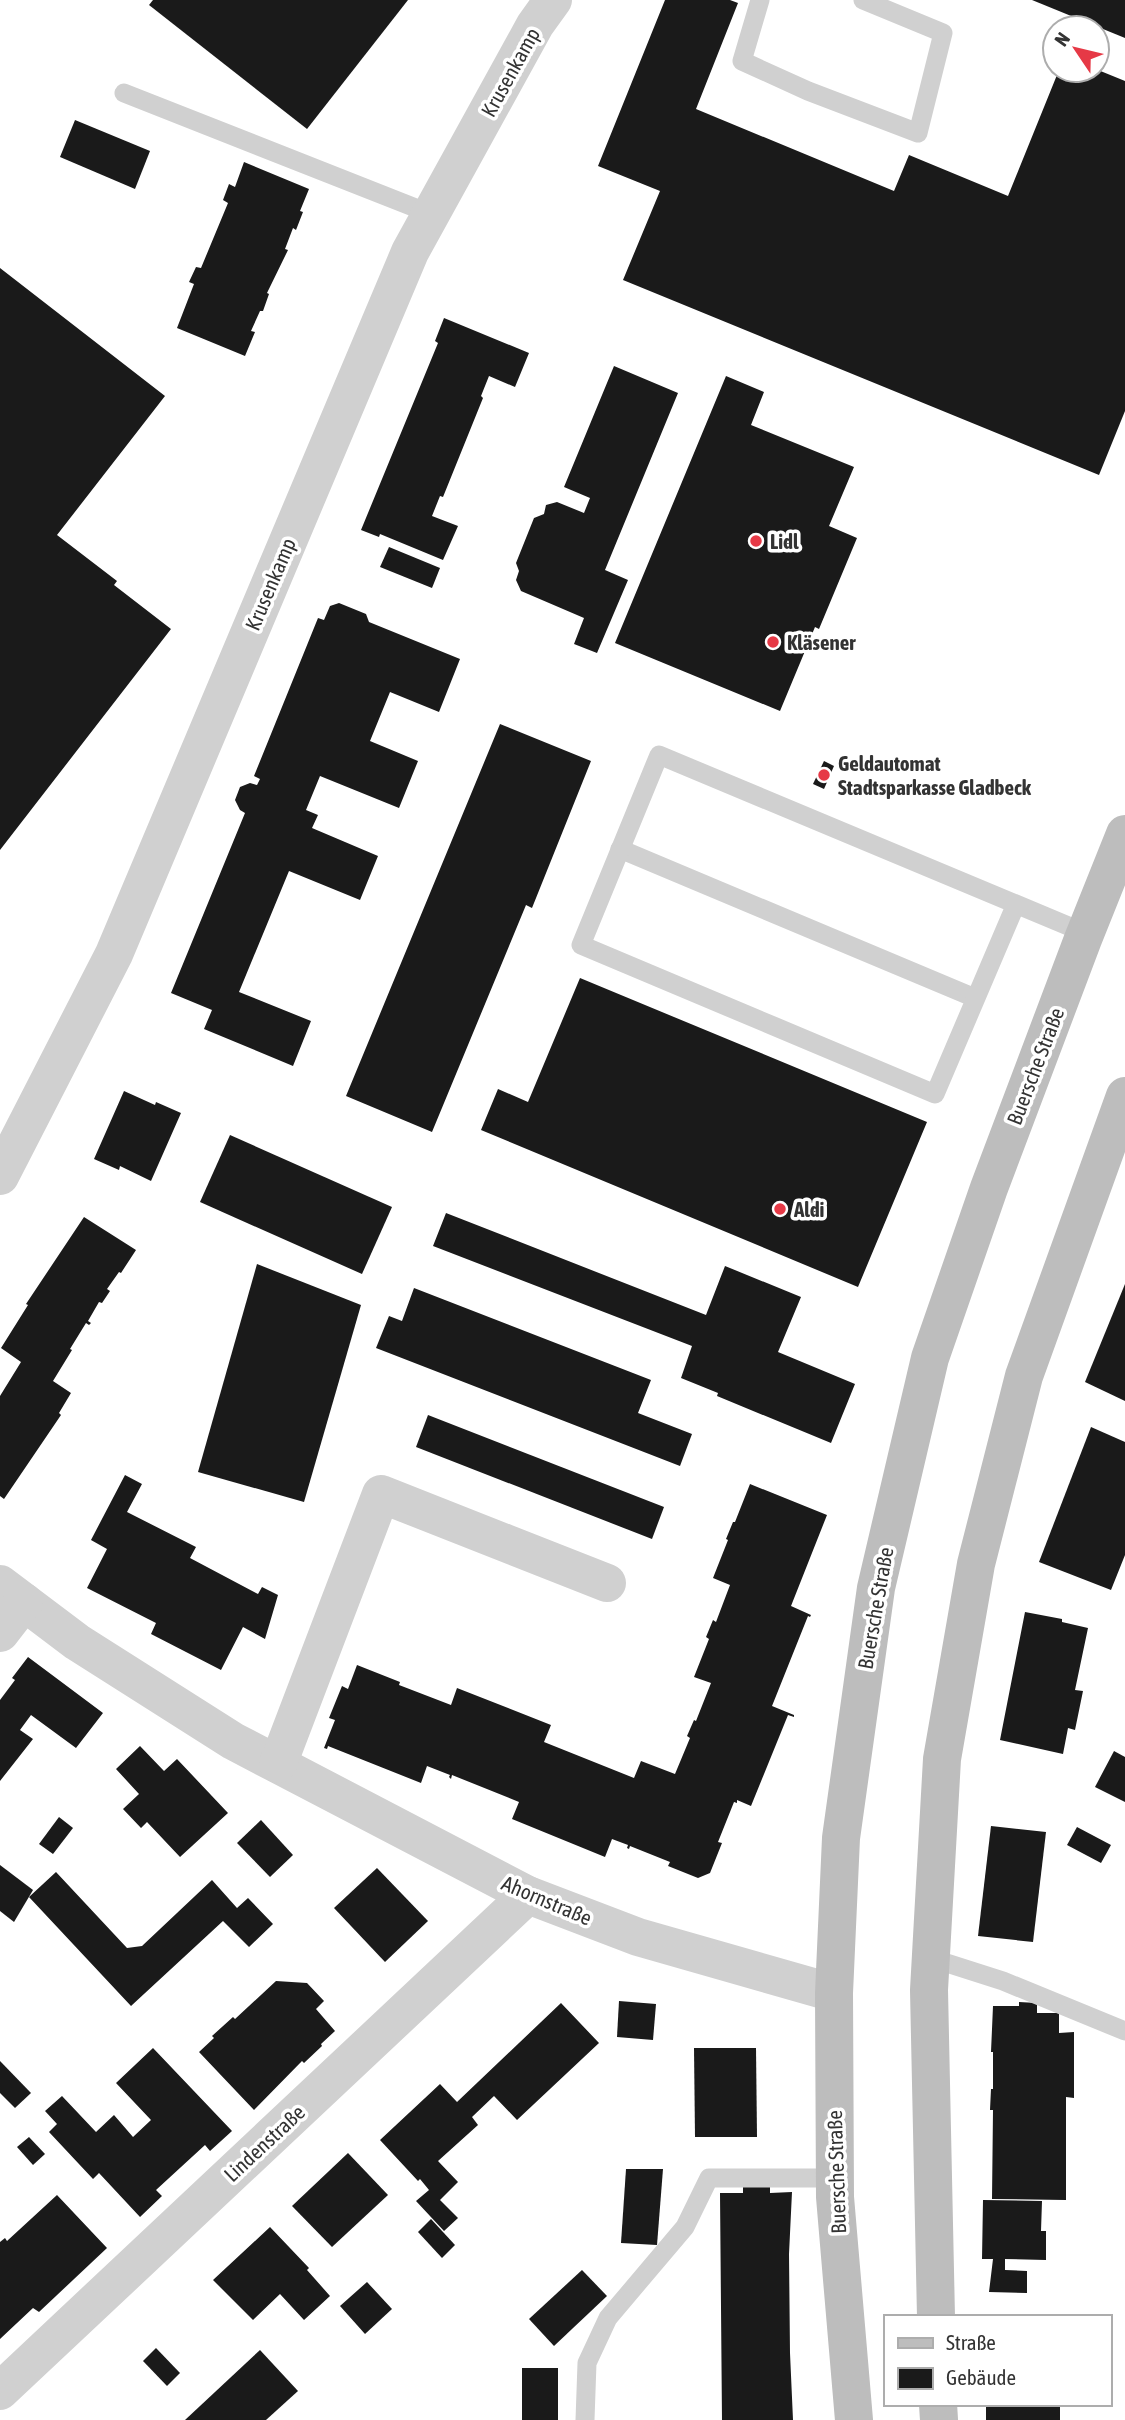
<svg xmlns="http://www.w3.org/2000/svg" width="1125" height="2420" font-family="'Asap Condensed',sans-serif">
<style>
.building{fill:#1a1a1a}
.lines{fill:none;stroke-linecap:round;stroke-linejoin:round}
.lane{stroke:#d0d0d0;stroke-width:19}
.street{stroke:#d0d0d0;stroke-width:38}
.secondary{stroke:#bdbdbd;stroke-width:38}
.poi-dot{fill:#e63946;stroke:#fff;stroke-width:2.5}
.labels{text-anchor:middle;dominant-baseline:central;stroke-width:7;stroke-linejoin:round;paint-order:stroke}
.street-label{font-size:21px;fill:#333;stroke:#fff}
.poi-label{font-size:21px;font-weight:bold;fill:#333;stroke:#fff;text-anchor:start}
</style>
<rect width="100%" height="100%" fill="#fff"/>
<!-- building -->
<g class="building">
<polygon points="153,0 408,0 307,129 149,5"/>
<polygon points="665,0 730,0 738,3 696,109 894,191 909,155 1008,196 1059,70 1098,70 1125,81 1125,411 1099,475 623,280 660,191 598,166"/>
<polygon points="1032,0 1125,0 1125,38"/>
<polygon points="75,120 150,151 135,189 60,157"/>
<polygon points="244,162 309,189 300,211 303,212 296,230 293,228 285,249 288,250 267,293 269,294 263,311 260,311 251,331 255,332 245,356 177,328 194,284 189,282 196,267 201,268 228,203 223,200 229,184 235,187"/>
<polygon points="0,268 165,396 57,535 117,581 114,585 171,629 0,850"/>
<polygon points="444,318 529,353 515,387 489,376 481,396 483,398 443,497 440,496 432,516 458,526 443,560 380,534 379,537 361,530 438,343 435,341"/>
<polygon points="614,366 678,393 605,570 628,580 597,653 574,644 584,618 521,591 516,580 519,571 516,563 534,518 544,514 546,505 557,502 584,513 590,498 564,487"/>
<polygon points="726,376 764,392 751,425 854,467 829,526 857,538 819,629 815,627 780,711 615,643"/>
<polygon points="389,547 440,568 432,588 380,567"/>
<polygon points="339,603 366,614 369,622 460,659 439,712 390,692 370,741 418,761 399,808 320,776 306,810 318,815 312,828 378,856 360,900 289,871 239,992 311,1021 293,1066 204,1029 212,1010 171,993 245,813 240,810 235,800 240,787 250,783 257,785 260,779 254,776 318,618 324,620 330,606"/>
<polygon points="500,724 591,761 532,908 526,905 432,1132 346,1096"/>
<polygon points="824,761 834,766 824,789 813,784"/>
<polygon points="580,978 927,1122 858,1287 481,1130 498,1089 528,1102"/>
<polygon points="124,1091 155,1105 156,1102 181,1113 151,1181 120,1166 119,1170 94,1159"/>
<polygon points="230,1135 392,1207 362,1274 200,1202"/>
<polygon points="446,1213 706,1315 725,1266 801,1297 778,1352 855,1384 831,1443 717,1396 718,1393 681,1378 692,1346 433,1246"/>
<polygon points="84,1217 136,1250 121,1273 119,1272 107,1289 110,1291 102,1303 99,1302 88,1321 91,1323 89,1325 86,1323 70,1349 72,1350 53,1381 71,1393 59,1413 61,1415 4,1499 0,1496 0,1396 21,1362 1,1348 28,1305 26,1304"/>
<polygon points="257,1264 361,1305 304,1502 198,1472"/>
<polygon points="1125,1284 1125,1401 1085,1382"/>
<polygon points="414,1288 651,1380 638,1413 692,1434 680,1466 376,1348 389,1316 402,1321"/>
<polygon points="428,1415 664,1507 652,1539 416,1447"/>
<polygon points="1091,1427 1125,1442 1125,1555 1111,1590 1039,1562"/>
<polygon points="125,1475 142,1484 127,1512 196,1547 190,1558 258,1594 262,1587 278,1595 265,1639 243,1627 221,1670 151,1634 156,1623 87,1588 107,1549 91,1540"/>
<polygon points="750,1484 827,1515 791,1606 811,1615 810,1617 808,1616 772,1706 794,1715 794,1717 788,1715 751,1806 737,1800 737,1803 734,1802 718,1842 722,1843 710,1873 698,1878 668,1866 670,1862 630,1846 629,1849 627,1848 628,1845 612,1839 605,1857 512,1819 519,1802 452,1775 451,1779 449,1777 450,1775 427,1766 421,1783 328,1746 327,1749 324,1748 335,1720 329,1718 342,1686 348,1689 357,1665 400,1682 399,1685 451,1705 457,1688 551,1725 544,1742 634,1778 641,1761 675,1774 690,1738 687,1736 694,1720 696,1721 711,1683 694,1677 709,1639 706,1637 713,1620 716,1622 730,1585 713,1578 728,1540 726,1539 733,1522 735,1522"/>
<polygon points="1025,1612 1062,1619 1062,1622 1088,1628 1075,1690 1083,1691 1075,1730 1068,1728 1063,1754 1000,1740"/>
<polygon points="28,1657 103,1713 76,1748 31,1715 20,1730 33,1739 0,1781 0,1700 15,1680 12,1678"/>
<polygon points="140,1746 164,1771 177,1759 228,1813 180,1857 147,1822 141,1828 123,1809 139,1794 116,1769"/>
<polygon points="1114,1751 1125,1757 1125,1802 1095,1787"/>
<polygon points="59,1817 73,1828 53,1854 39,1844"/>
<polygon points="261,1820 293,1855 270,1877 237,1843"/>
<polygon points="991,1826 1046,1832 1033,1942 978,1936"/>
<polygon points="1077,1827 1111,1845 1101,1863 1067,1845"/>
<polygon points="0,1865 33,1890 14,1922 0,1911"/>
<polygon points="377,1868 428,1921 385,1962 334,1908"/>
<polygon points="56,1872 127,1948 142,1946 212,1880 237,1908 248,1898 273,1924 249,1947 223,1921 131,2006 29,1897"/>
<polygon points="276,1981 307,1983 324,2001 316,2009 335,2031 321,2044 322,2046 304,2063 302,2061 254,2110 199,2052 214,2038 212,2036 233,2017 235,2019"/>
<polygon points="619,2001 656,2004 653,2040 617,2037"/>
<polygon points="1019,2002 1037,2003 1037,2013 1059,2013 1059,2033 1074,2032 1074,2098 1066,2097 1066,2200 992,2199 993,2110 990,2110 991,2089 993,2089 993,2052 991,2052 993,2006 1019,2006"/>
<polygon points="561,2003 599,2043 517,2120 494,2096 472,2117 478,2125 438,2161 458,2182 440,2200 458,2218 444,2231 416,2201 429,2190 420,2179 418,2181 380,2140 440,2084 457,2102"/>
<polygon points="153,2048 232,2131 210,2151 205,2145 156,2190 162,2196 140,2217 99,2173 93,2179 49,2132 57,2124 45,2111 62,2096 96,2132 114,2115 133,2137 151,2120 116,2083"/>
<polygon points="694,2048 756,2048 757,2137 695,2137"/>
<polygon points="0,2061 31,2093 15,2108 0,2093"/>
<polygon points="29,2137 45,2154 33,2165 17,2147"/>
<polygon points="348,2153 388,2195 332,2247 292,2206"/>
<polygon points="626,2169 663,2169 657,2245 621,2243"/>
<polygon points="743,2186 770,2186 770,2193 792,2192 789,2254 790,2353 793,2420 722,2420 720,2193 743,2193"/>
<polygon points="57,2195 107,2248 39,2312 33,2308 0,2339 0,2242 5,2238 7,2241"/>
<polygon points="983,2200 1042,2201 1041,2231 1046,2231 1046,2260 1005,2259 1005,2270 1027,2271 1027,2293 989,2292 993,2259 982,2259"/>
<polygon points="431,2219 455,2245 442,2258 418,2232"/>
<polygon points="270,2227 309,2268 307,2270 330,2296 304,2320 280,2294 253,2320 213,2280"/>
<polygon points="582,2270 607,2296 554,2346 529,2319"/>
<polygon points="367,2282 392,2309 365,2334 340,2306"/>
<polygon points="156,2348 180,2373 167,2386 143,2361"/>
<polygon points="260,2350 298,2391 266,2420 185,2420"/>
<rect x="522" y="2368" width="36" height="52"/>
<rect x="986" y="2404" width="74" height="16"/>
</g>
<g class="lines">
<!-- lane -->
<g class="lane">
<polyline points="760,0 742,61 808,91 918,133 943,33 863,0"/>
<polyline points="124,93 431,214"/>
<polyline points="620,849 975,998"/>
<polyline points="1016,904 935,1094 581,945 659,755 1085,933"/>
<polyline points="931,1958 1003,1981 1125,2031"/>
<polyline points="585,2420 587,2363 608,2318 685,2227 709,2178 834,2178"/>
</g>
<!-- street -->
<g class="street">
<polyline points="0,1176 114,954 410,252 535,25 553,0"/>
<polyline points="0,1584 77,1642 233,1741 528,1895 638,1937 834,1993"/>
<polyline points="0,1633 24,1602"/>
<polyline points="278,1764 381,1494 607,1583"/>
<polyline points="0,2391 528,1895"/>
</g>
<!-- secondary -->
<g class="secondary">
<polyline points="936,2317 929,1990 942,1759 976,1564 1024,1376 1125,1096"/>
<polyline points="938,2404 939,2420"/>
<polyline points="854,2420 835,2197 834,1993 841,1838 876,1588 930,1358 989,1188 1083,939 1125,834"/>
</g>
</g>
<!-- markers -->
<g class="poi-dot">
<circle cx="756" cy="541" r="7"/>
<circle cx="773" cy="642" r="7"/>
<circle cx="824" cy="775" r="7"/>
<circle cx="780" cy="1209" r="7"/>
</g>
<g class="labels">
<!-- street labels -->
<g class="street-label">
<text transform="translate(510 72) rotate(-61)">Krusenkamp</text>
<text transform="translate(270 584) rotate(-67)">Krusenkamp</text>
<text transform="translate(1035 1066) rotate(-69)">Buersche Straße</text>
<text transform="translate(875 1608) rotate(-80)">Buersche Straße</text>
<text transform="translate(547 1900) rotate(23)">Ahornstraße</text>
<text transform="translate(264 2143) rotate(-43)">Lindenstraße</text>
<text transform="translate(836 2172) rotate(-92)">Buersche Straße</text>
</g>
<!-- poi labels -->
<g class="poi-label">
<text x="770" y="541">Lidl</text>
<text x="787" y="642">Kläsener</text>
<text x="838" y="763">Geldautomat<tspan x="838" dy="24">Stadtsparkasse Gladbeck</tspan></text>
<text x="794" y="1209">Aldi</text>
</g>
</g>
<!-- legend -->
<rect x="884" y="2315" width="228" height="91" fill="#ffffff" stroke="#adadad" stroke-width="2"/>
<rect x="898" y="2338" width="35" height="10" fill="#bdbdbd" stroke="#adadad" stroke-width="2"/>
<text x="946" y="2350" font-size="21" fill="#333333">Straße</text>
<rect x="898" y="2368" width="35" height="21" fill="#1a1a1a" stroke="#adadad" stroke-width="2"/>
<text x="946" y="2385" font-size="21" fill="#333333">Gebäude</text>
<!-- north arrow -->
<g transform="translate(1076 49) rotate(305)"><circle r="33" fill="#ffffff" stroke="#adadad" stroke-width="2"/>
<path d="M0-5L12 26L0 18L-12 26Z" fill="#e63946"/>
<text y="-10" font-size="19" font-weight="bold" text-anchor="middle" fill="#333333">N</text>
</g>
</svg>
